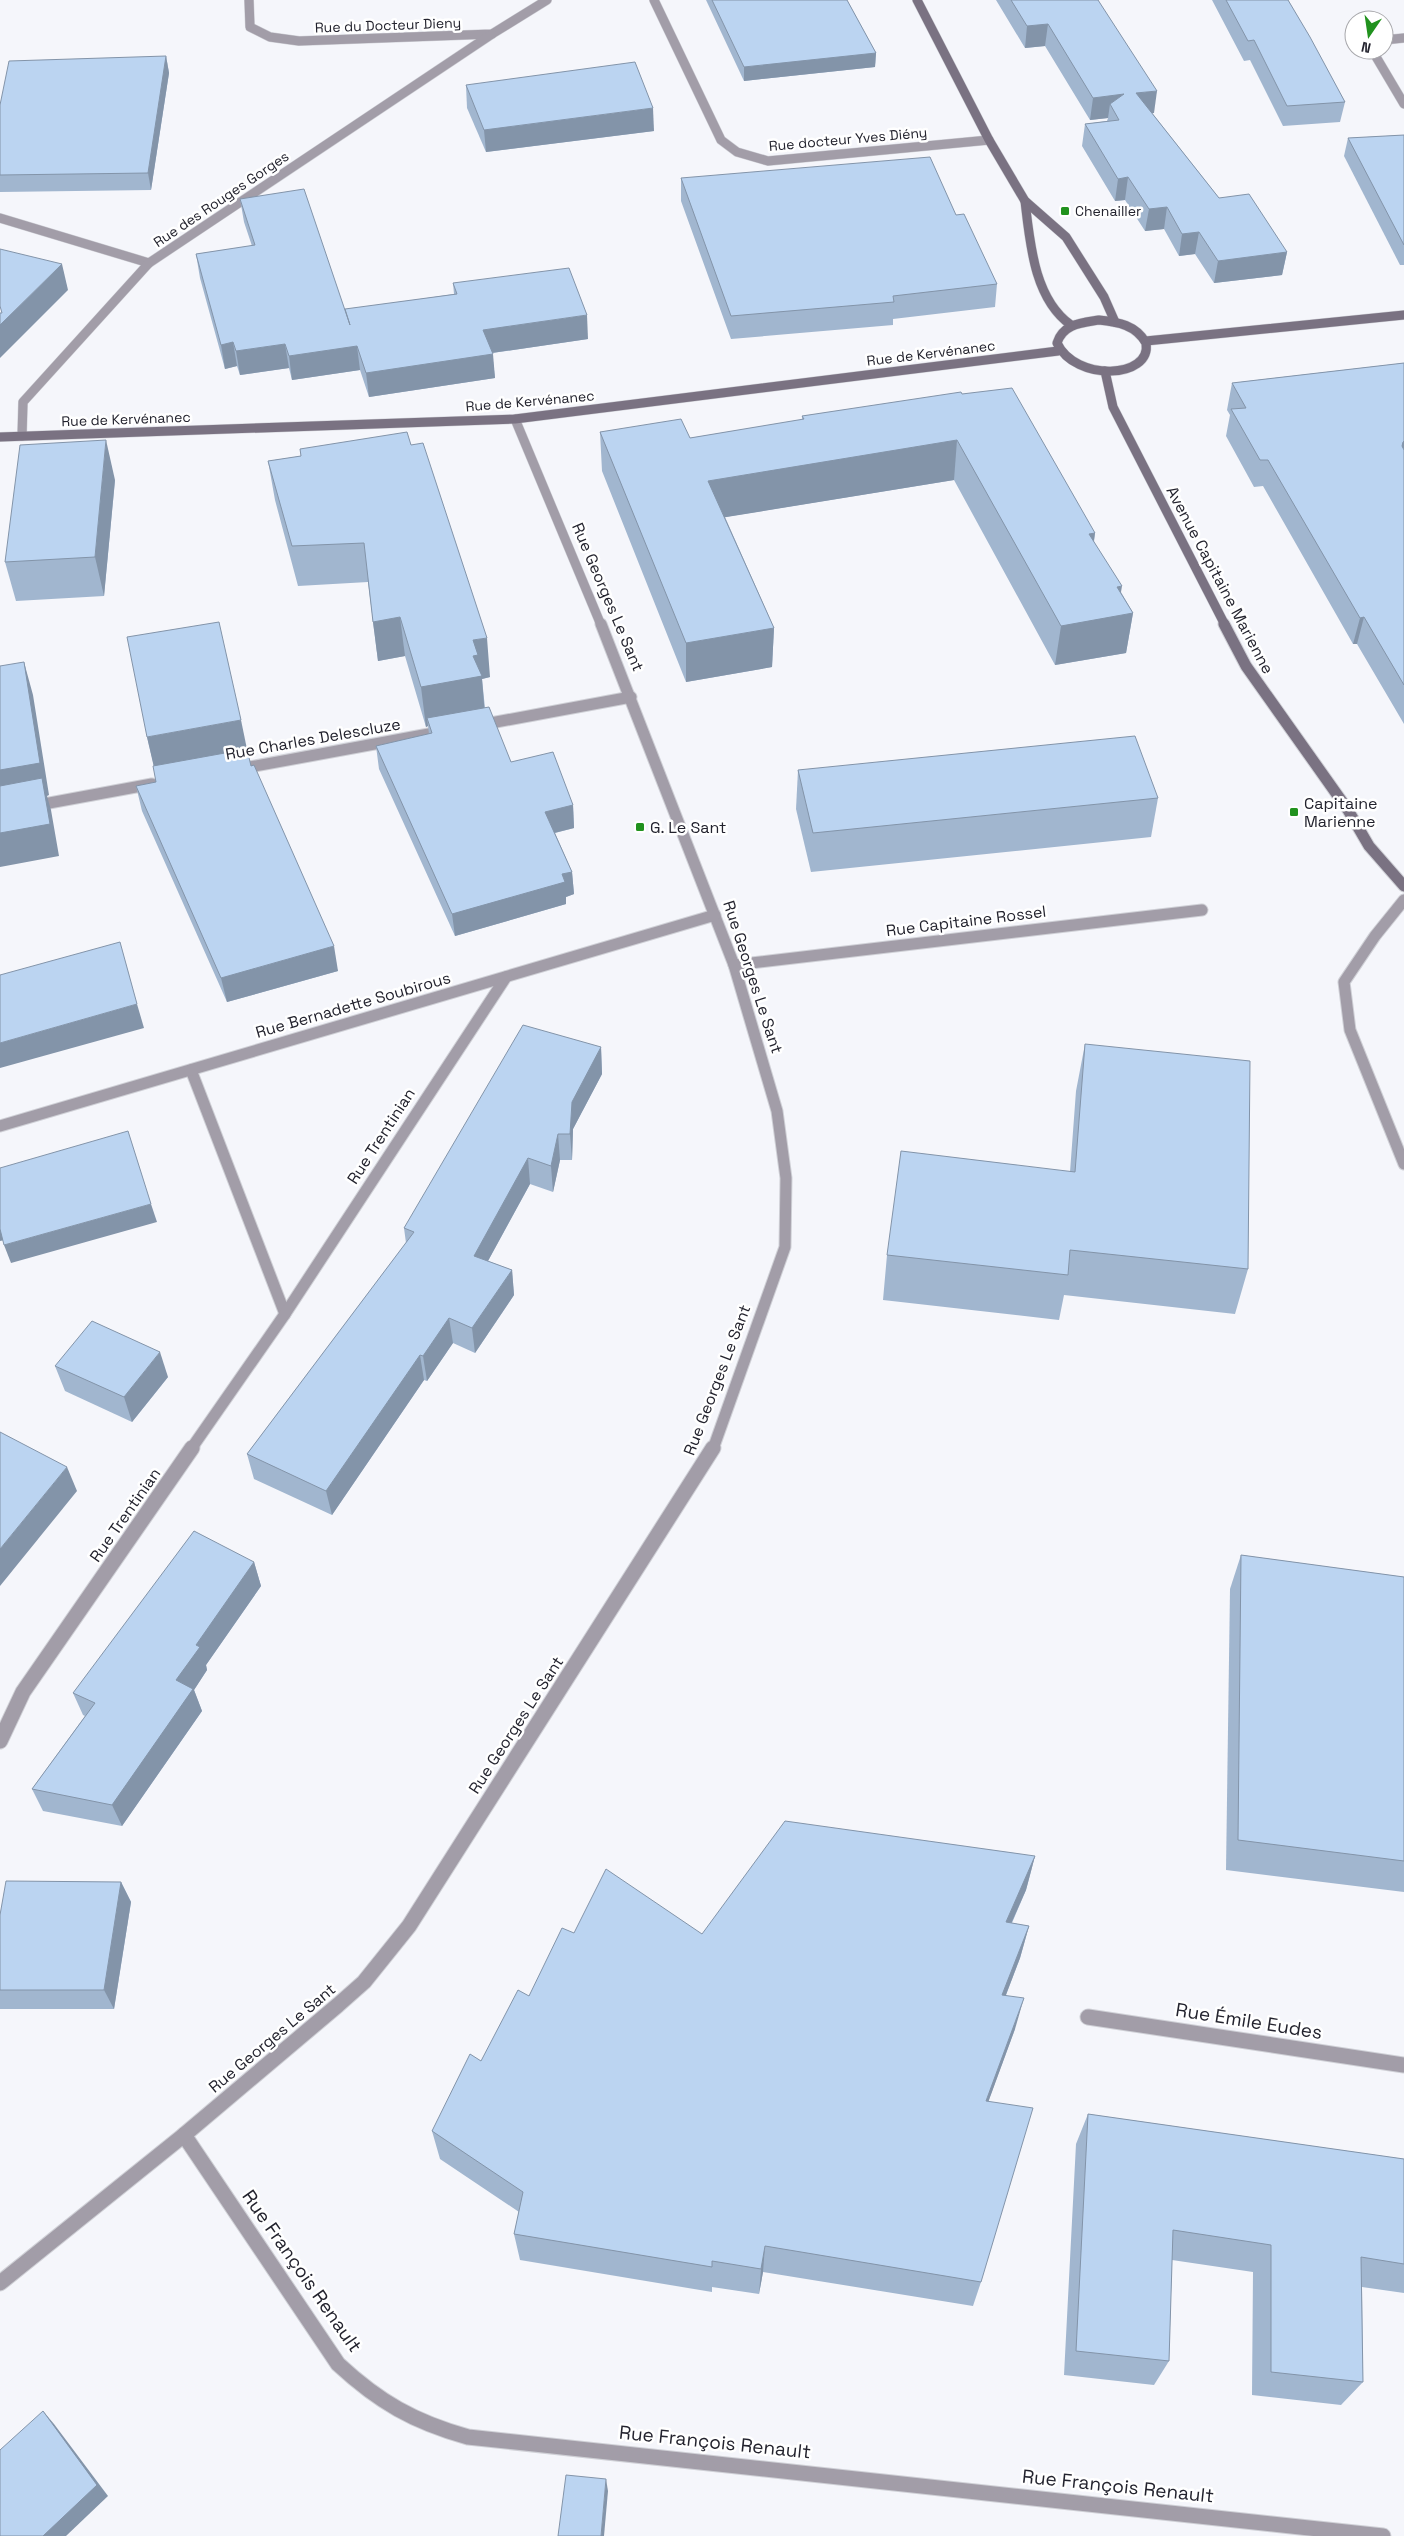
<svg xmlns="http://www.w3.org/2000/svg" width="1404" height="2536" font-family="'Space Grotesk',sans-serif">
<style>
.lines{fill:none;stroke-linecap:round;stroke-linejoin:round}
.street-far2-casing{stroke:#cfd0d6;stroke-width:10}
.street-far1-casing{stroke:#cfd0d6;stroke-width:13}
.street-casing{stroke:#cfd0d6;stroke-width:17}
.secondary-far1-casing{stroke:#cfd0d6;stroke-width:10}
.secondary-casing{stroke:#cfd0d6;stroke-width:13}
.street-far2{stroke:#a29da8;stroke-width:9}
.street-far1{stroke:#a29da8;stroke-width:11}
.street{stroke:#a29da8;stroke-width:15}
.secondary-far1{stroke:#7a7282;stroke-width:9}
.secondary{stroke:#7a7282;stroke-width:11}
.wall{fill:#a1b6cf}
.shaded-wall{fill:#8394a9}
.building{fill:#bbd4f1;stroke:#8394a9}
.poi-dot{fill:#21921e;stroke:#fff;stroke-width:2}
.labels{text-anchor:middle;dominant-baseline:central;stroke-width:5;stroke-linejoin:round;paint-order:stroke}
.far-street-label{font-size:14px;fill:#23232e;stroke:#fff}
.far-poi-label{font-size:14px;fill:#23232e;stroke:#fff;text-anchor:start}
.street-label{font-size:16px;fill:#23232e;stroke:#fff}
.poi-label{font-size:16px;fill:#23232e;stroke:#fff;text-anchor:start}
.near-street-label{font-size:19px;fill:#23232e;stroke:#fff}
</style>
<rect width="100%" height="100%" fill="#f5f6fb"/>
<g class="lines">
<!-- street-far2 casing -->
<g class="street-far2-casing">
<g id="street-far2">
<polyline points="249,0 250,27 270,37 299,41 492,34 547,0"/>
<polyline points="654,0 721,140 737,152 768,161 989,140"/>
<polyline points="1384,40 1404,38"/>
<polyline points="1372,50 1404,104"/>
<polyline points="0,218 149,263"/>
<polyline points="515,419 601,625"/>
<polyline points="22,436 23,402 149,263 492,34"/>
</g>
</g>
<!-- street-far1 casing -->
<g class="street-far1-casing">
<g id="street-far1">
<polyline points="601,624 734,965 777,1111 786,1178 785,1247 713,1449"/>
<polyline points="480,725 631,697"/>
<polyline points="239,769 445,731"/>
<polyline points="0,812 152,784"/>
<polyline points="1404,900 1375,936 1344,982 1350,1030 1404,1164"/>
<polyline points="734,965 1202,910"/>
<polyline points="191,1070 285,1314"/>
<polyline points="0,1126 715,915"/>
<polyline points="191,1449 285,1314 506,977"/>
</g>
</g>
<!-- street casing -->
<g class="street-casing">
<g id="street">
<polyline points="0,1741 23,1692 192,1448"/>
<polyline points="1088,2017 1404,2065"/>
<path d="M184 2135 338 2364C379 2402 414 2422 468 2437L1383 2536"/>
<polyline points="0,2283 184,2135 338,2005 364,1982 409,1926 713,1448"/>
</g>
</g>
<!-- secondary-far1 casing -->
<g class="secondary-far1-casing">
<g id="secondary-far1">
<polyline points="917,0 989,140 1025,201 1066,237 1104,297 1115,322"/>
<path d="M1025 201C1030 243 1034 299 1071 325"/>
<path d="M1099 320C1118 322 1136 325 1146 343 1152 379 1075 382 1057 343 1063 324 1081 323 1099 320Z"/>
<polyline points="1146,341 1404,315"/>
<polyline points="1105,371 1113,407 1225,625"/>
<polyline points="0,437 515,419 1058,351"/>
</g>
</g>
<!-- secondary casing -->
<g class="secondary-casing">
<polyline id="secondary" points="1224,624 1246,666 1348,810 1369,846 1404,886"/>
</g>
<!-- street-far2 -->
<use href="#street-far2" class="street-far2"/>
<!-- street-far1 -->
<use href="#street-far1" class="street-far1"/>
<!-- street -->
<use href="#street" class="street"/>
<!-- secondary-far1 -->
<use href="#secondary-far1" class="secondary-far1"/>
<!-- secondary -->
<use href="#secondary" class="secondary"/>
</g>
<!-- wall -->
<g class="wall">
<polygon points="706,0 847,0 876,53 875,67 744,81"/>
<polygon points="996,0 1098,0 1154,113 1152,113 1219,198 1287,252 1282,275 1214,283 1195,254 1179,256 1164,229 1145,231 1125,200 1115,201 1082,146 1085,124 1107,121 1108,118 1090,120 1045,46 1025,48"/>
<polygon points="1212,0 1288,0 1345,102 1340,122 1283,126 1250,60 1244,61"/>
<polygon points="166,56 169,73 151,190 0,192 0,105"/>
<polygon points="466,85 654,131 486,152 467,108"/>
<polygon points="1404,135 1404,265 1400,265 1344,156 1348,138"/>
<polygon points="681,178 956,215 997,284 995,307 893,319 893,325 731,339 681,201"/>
<polygon points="240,199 345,310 454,294 453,283 588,339 492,353 495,378 369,397 360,370 292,380 289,368 240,375 237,366 225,369 200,278 196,254 252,246 244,222"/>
<polygon points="1404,363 1404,724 1357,644 1353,644 1263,486 1254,487 1226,436 1230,415 1227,410 1232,383"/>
<polygon points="962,394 1095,533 1094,542 1121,592 1133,613 1126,653 1055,665 954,480 725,517 774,628 772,667 686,682 602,471 600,432 690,438 802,420 802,416"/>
<polygon points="300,449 490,677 482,679 485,708 511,762 573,805 574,828 555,833 572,872 574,894 566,897 566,904 455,936 379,769 376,746 429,734 428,726 426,727 405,656 378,661 368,582 298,586 275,500 268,461 301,456"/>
<polygon points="115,480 104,596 16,601 5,562"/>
<polygon points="147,737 247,749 251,766 338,971 227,1002 142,811 136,786 156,782 154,766"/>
<polygon points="798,770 1158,798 1151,837 811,872 796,809"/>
<polygon points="1085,1044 1248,1269 1235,1314 1064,1295 1059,1320 883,1300 887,1255 1070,1172 1076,1091"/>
<polygon points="601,1047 602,1074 573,1129 572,1160 560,1160 553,1192 530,1184 488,1261 512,1270 514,1295 475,1353 453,1343 427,1381 424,1380 332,1515 254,1479 247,1454 406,1243 404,1228"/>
<polygon points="55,1366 168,1377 132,1422 65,1391"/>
<polygon points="1241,1555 1404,1577 1404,1892 1226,1870 1230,1589"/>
<polygon points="254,1562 261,1586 206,1665 207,1670 194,1690 202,1711 122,1826 43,1811 32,1789 85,1716 83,1715 73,1693"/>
<polygon points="1035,1856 1026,1890 1012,1923 1029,1926 1020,1958 1006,1995 1015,2029 988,2102 981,2282 973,2306 763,2272 759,2294 712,2287 712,2292 520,2260 514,2234 519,2212 440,2159 432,2131 574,1933 702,1934"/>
<polygon points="121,1882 131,1902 114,2009 0,2009 0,1915"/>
<polygon points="1088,2114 1404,2159 1404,2293 1362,2287 1363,2382 1341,2405 1252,2395 1253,2272 1172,2260 1169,2361 1154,2385 1064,2375 1076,2144"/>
</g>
<!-- shaded-wall -->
<g class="shaded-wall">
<polygon points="1048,24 1045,46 1025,48 1027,26"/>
<polygon points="876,53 875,67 744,81 744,67"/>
<polygon points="166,56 169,73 151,190 148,173"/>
<polygon points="1157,91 1154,113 1133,115 1136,93"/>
<polygon points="1124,94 1110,104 1108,118 1090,120 1093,98"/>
<polygon points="653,108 654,131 486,152 484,130"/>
<polygon points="1128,177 1125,200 1115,201 1118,179"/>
<polygon points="1167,207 1164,229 1145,231 1149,209"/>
<polygon points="1199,232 1195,254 1179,256 1182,234"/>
<polygon points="1287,252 1282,275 1214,283 1218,261"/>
<polygon points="62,264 68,290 0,358 0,325"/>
<polygon points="587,315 588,339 485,354 483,330"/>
<polygon points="233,342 237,366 225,369 221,345"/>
<polygon points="285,344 289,368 240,375 236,351"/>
<polygon points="357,346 360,370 292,380 289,356"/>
<polygon points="493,354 495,378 369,397 366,373"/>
<polygon points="106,440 115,480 104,596 95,557"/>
<polygon points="957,440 954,480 708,520 708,481"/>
<polygon points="1404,441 1404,453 1396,469 1403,442"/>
<polygon points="1095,533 1089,572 1089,534"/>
<polygon points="1122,586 1117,616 1133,613 1126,653 1055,665 1061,626 1117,587"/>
<polygon points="400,617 405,656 378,661 373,622"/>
<polygon points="1364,617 1357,644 1353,644 1360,618"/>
<polygon points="774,628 772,667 686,682 686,643"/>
<polygon points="487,638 490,677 482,679 485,716 427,718 428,726 426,727 421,687 473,640"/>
<polygon points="24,662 33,695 49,795 47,796 51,810 59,856 0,867 0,770"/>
<polygon points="241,720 249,759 156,776 147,737"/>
<polygon points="573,805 574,828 546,835 545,812"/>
<polygon points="572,872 574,894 566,897 566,904 455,936 452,914 562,874"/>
<polygon points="334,946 338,971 227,1002 221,978"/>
<polygon points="137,1004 144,1028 0,1068 0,1043"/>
<polygon points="601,1047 602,1074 573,1129 572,1160 570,1134 572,1102"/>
<polygon points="558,1134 560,1160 553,1192 551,1166"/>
<polygon points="528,1158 530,1184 477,1281 474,1256"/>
<polygon points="151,1204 157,1222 11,1263 4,1245"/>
<polygon points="0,1227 5,1240 0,1241"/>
<polygon points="512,1270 514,1295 475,1353 472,1328"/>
<polygon points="449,1318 453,1343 427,1381 423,1356"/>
<polygon points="160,1352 168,1377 132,1422 124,1397"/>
<polygon points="420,1355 424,1380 332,1515 326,1491"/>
<polygon points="67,1467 77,1491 0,1586 0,1549"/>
<polygon points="254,1562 261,1586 206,1665 207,1670 194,1690 202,1711 122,1826 112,1805 176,1680 196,1645"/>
<polygon points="1035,1856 1026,1890 997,1955 1006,1922"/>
<polygon points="121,1882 131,1902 114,2009 104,1990"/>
<polygon points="1029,1926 1020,1958 994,2026 1002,1995"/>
<polygon points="1024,1998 1015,2029 978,2130 986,2101"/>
<polygon points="765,2246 763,2272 759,2294 761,2269"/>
<polygon points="43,2411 54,2424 108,2496 66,2536 43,2536"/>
<polygon points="606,2479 608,2491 604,2536 601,2536"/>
</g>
<!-- building -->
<g class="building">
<polygon points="712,0 847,0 876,53 744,67"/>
<polygon points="1011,0 1098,0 1157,91 1136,93 1219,198 1249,194 1287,252 1218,261 1199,232 1182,234 1167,207 1149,209 1128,177 1118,179 1085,124 1119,120 1110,104 1124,94 1093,98 1048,24 1027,26"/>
<polygon points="1226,0 1288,0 1310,37 1345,102 1287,106 1254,40 1248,41"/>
<polygon points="166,56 148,173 0,175 0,105 9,61"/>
<polygon points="635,62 653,108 484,130 466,85"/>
<polygon points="1404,135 1404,245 1348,138"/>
<polygon points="930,157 956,215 964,214 997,284 893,296 894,302 731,316 681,178"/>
<polygon points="304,189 350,325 345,309 457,294 453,283 569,268 587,315 483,330 493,354 366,373 357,346 289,356 285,344 236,351 233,342 221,345 196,254 255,245 240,199"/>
<polygon points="0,249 62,264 0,325 0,313 2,313 0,306"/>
<polygon points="1404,363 1404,441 1403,442 1402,446 1404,450 1404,685 1364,617 1360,618 1268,460 1260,460 1231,409 1246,408 1232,383"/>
<polygon points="1012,388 1095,533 1089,534 1122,586 1117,587 1133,613 1061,626 957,440 708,481 774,628 686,643 600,432 681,419 690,438 804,419 802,416 961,392 962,394"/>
<polygon points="407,432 411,445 423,443 487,638 473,640 478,655 473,656 482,676 421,687 400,617 373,622 364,543 292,546 268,461 301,456 300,449"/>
<polygon points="106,440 95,557 5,562 20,445"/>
<polygon points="219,622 241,720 147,737 127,637"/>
<polygon points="24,662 40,763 0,770 0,666"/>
<polygon points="489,707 511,762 553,752 573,805 545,812 572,872 562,874 565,882 452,914 376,746 432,733 427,718"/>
<polygon points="1135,736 1158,798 813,833 798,770"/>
<polygon points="247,749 251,766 254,765 334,946 221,978 136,786 156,782 153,766"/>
<polygon points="42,778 50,824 0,833 0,786"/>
<polygon points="120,942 137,1004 0,1043 0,975"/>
<polygon points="523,1025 601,1047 572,1102 570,1134 558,1134 551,1166 528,1158 474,1256 512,1270 472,1328 449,1318 423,1356 420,1355 326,1491 247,1454 414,1232 404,1228"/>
<polygon points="1085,1044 1250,1061 1248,1269 1070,1250 1068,1275 887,1255 901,1151 1075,1172"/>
<polygon points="128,1131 151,1204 4,1245 0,1229 0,1168"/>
<polygon points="92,1321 160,1352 124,1397 55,1366"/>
<polygon points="0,1432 67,1467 0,1549"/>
<polygon points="194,1531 254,1562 196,1645 200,1647 176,1680 193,1689 112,1805 32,1789 95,1703 73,1693"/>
<polygon points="1241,1555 1404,1577 1404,1861 1238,1840"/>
<polygon points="785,1821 1035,1856 1006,1922 1029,1926 1002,1995 1024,1998 986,2101 1033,2108 981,2282 765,2246 761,2269 712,2261 712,2267 514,2234 523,2192 432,2131 470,2054 481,2061 518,1990 529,1996 562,1928 574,1933 606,1869 702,1934"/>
<polygon points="6,1881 121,1882 104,1990 0,1990 0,1915"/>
<polygon points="1088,2114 1404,2159 1404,2264 1361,2257 1363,2382 1271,2372 1271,2245 1173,2230 1169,2361 1076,2351"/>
<polygon points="43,2411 97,2485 43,2536 0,2536 0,2450"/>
<polygon points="566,2475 606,2479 601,2536 558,2536"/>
</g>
<!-- markers -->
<g class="poi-dot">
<rect x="1060" y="206" width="10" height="10" rx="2.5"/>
<rect x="1289" y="807" width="10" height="10" rx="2.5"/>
<rect x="635" y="822" width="10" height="10" rx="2.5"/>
</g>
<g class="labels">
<!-- far-street labels -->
<g class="far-street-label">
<text transform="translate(388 25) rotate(-2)">Rue du Docteur Dieny</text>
<text transform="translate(848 139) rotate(-5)">Rue docteur Yves Diény</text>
<text transform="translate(221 199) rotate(-34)">Rue des Rouges Gorges</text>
<text transform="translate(931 353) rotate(-7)">Rue de Kervénanec</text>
<text transform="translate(530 401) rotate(-5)">Rue de Kervénanec</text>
<text transform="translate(126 419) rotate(-2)">Rue de Kervénanec</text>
</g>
<!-- far-poi labels -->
<g class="far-poi-label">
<text x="1075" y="211">Chenailler</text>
</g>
<!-- street labels -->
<g class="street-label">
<text transform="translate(1220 580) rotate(62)">Avenue Capitaine Marienne</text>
<text transform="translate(608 597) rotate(67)">Rue Georges Le Sant</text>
<text transform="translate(313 739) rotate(-10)">Rue Charles Delescluze</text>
<text transform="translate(966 921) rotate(-7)">Rue Capitaine Rossel</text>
<text transform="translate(753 977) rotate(72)">Rue Georges Le Sant</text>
<text transform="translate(353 1005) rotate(-16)">Rue Bernadette Soubirous</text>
<text transform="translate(381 1136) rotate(-57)">Rue Trentinian</text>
<text transform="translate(717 1380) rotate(-69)">Rue Georges Le Sant</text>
<text transform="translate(125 1515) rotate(-55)">Rue Trentinian</text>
<text transform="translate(516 1725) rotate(-57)">Rue Georges Le Sant</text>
<text transform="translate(272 2038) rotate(-40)">Rue Georges Le Sant</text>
</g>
<!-- poi labels -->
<g class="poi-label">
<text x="1304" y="803">Capitaine<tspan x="1304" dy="18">Marienne</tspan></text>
<text x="650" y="827">G. Le Sant</text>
</g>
<!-- near-street labels -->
<g class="near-street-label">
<text transform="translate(1249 2021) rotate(9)">Rue Émile Eudes</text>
<text transform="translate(302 2271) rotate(55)">Rue François Renault</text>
<text transform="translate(715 2442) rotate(6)">Rue François Renault</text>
<text transform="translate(1118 2486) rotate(6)">Rue François Renault</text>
</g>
</g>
<!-- north arrow -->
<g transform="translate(1369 35) rotate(193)"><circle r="24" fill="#ffffff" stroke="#a7a7ab"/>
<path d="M0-4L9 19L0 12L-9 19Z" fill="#21921e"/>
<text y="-8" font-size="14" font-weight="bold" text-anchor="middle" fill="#23232e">N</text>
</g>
</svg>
